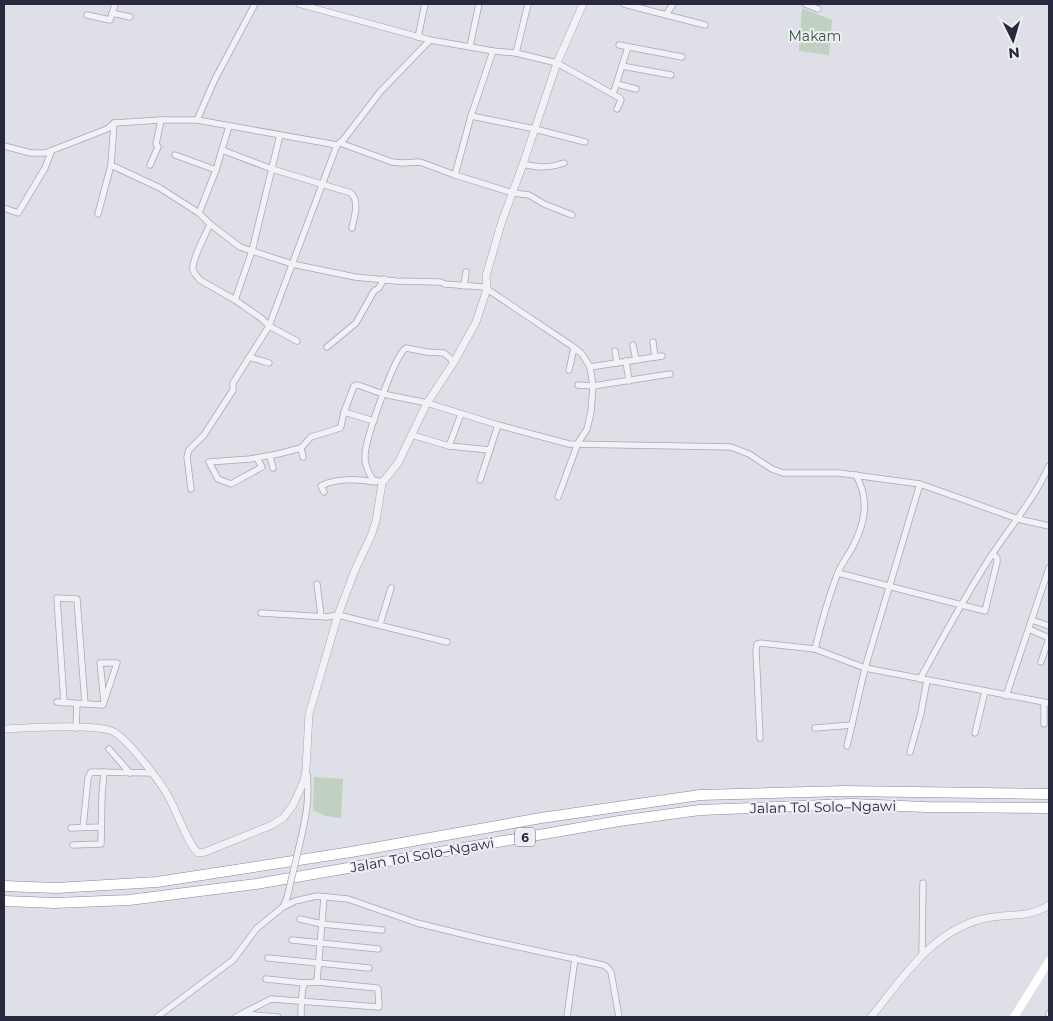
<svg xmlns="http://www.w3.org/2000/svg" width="1053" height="1021" font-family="Montserrat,sans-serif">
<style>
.green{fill:#c0d0c1}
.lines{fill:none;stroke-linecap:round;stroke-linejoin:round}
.minor-casing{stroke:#a7a8b4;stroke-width:7}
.tertiary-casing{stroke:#a7a8b4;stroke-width:8}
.motorway-casing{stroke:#87889d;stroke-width:11}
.minor{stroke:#f1f1f6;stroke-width:5.5}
.tertiary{stroke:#f1f1f6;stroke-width:7}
.secondary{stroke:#fff;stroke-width:8}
.motorway{stroke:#fff;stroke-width:10}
.minor-bridge-casing{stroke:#a7a8b4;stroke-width:7;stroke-linecap:butt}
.minor-bridge{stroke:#f1f1f6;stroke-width:5.5}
.labels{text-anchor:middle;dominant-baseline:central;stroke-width:4;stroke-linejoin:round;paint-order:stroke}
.shield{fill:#eeeef5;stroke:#636474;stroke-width:1}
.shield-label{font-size:12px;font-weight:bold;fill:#28293d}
.park-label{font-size:14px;fill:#36583a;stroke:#eeeef5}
.street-label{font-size:14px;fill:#28293d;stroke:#eeeef5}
</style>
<rect width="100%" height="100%" fill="#dedfe7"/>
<!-- green -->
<g class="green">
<polygon points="802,8 832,20 829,55 799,51"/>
<polygon points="314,777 343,779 341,818 326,816 313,810"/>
</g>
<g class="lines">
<!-- minor casing -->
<g class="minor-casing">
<g id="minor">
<polyline points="299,4 430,40 493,51 516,53 557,63 620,98 621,100 617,109"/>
<polyline points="624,4 705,25"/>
<polyline points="805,4 818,9"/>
<polyline points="112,13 130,17"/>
<polyline points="87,15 110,20 115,4"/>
<polyline points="666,15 673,4"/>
<polyline points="418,37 425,4"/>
<polyline points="619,45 682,57"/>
<polyline points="470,46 479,4"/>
<polyline points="493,51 471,116 535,129 585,142"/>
<polyline points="516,53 528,4"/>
<polyline points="622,66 671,75"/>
<polyline points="617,84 636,89"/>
<polyline points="613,94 628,47"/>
<polyline points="197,120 215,79 255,4"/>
<polyline points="340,143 392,162 402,163 420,162 455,175 513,193 529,195 544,204 572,215"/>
<polyline points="4,146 31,153 45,153 107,129 114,123 161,120 197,120 337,145 344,139 380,92 430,40"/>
<path d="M222 150 272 169 351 193C360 202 354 217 352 228"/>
<polyline points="175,155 216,170"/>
<path d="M523 164C538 168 549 168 564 163"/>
<polyline points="111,165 160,188 199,213 210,224 240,247 252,251 292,264 355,277 396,281 440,282 445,284 484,287 572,346 582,354 590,367 593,386 591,412 587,429 578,443 558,497"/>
<polyline points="150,165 158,147 156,144 161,120"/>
<polyline points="455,175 471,116"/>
<polyline points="4,208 18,213 45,168 51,152"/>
<polyline points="199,213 216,170 229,126"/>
<polyline points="98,214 111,165 114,123"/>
<path d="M210 224C206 234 191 261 193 270 194 274 198 277 200 280L235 300 261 318 269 326 297 341"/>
<polyline points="464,286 466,272"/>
<polyline points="235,300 252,251 280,135"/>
<polyline points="653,342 655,357"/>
<polyline points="633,345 636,360"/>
<polyline points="327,347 356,323 374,291 379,288 384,279"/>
<polyline points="615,351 617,363"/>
<polyline points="249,357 269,363"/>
<polyline points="626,361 629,381"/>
<polyline points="590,367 662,356"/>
<polyline points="569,370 574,348"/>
<polyline points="578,385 593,386"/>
<polyline points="593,386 670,374"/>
<polyline points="374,421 344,412 354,386 358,385 383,394 427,403 498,425 569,444 731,447 749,454 772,469 783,473 839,473 920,484 1018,519 1049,526"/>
<polyline points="412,435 449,446 490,450"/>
<polyline points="449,446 461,414"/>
<polyline points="301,448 303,457"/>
<polyline points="270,456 273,468"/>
<polyline points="257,458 262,467 231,484 218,479 209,462 250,459 278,454 301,448 311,437 340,428 341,426 344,412"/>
<polyline points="480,480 498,425"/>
<path d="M383 482 373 480C368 472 364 464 365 455 366 438 394 356 406 348L427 352 444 353 454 362"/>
<polyline points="191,489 187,457 189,450 204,435 233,390 233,383 269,326 337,145"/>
<path d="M324 492 321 486C337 478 357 479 375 482"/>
<polyline points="838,573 985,611 997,562 997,558 993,554"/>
<polyline points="317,584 321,616"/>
<polyline points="261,613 327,617 338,615 447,642"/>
<polyline points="1032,620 1049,626"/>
<polyline points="380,624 391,588"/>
<polyline points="1029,629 1049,638 1041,662"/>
<path d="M815 649C821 624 828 599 837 575 840 566 847 557 852 548 865 524 870 500 856 475"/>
<path d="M920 679C943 637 965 596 991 556 1011 526 1034 499 1049 466"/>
<polyline points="1006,696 1049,568"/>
<polyline points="57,702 103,705 117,663 100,663 104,702"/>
<polyline points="64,703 57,598 77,599 85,704"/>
<polyline points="1044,703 1044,724"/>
<polyline points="76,728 77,704"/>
<polyline points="815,728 852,725"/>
<polyline points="975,733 985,691"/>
<polyline points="760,738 756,650 757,644 760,643 815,649 865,668 1049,703"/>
<polyline points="847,746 865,668 920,484"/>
<polyline points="109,749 130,773"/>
<polyline points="910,752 921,713 927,680"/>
<polyline points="83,827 88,778 91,772 153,773"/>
<polyline points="71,828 101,827"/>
<polyline points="73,845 101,844 102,795 104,772"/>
<path d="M299 847C305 821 310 801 307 774"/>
<polyline points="287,898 283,907 295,901 317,896 348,899 417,923 482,939 603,965 607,967 611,972 619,1017"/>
<polyline points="300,919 322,924 382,930"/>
<polyline points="292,940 378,949"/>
<polyline points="922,955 923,883"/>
<polyline points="268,958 369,968"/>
<polyline points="266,979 304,983"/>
<polyline points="317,982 324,897"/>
<polyline points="243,1014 278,1017"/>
<polyline points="157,1017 233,960 257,928 283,907"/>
<path d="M236 1017 271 999 379 1007 378 989 377 988 317 982 304 983C301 994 301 1006 301 1017"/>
<polyline points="567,1017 575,958"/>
<polyline points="1049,1017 1049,1013"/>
</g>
</g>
<!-- tertiary casing -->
<g class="tertiary-casing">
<g id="tertiary">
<path d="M4 729C26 728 97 723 114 732 128 740 160 781 168 796 177 811 186 841 198 853L205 852 272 825 283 818 293 805 304 781 306 769 309 714 338 615 355 570 371 536 376 521 382 483 398 463 427 403 454 362 476 322 487 289 486 276 489 266 501 224 523 164 557 63 583 4"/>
<path d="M871 1017C902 979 931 932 982 919 1007 912 1026 920 1049 905"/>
</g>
</g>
<!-- motorway casing -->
<g class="motorway-casing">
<g id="motorway">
<polyline points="4,886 56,888 157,882 351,852 541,818 700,795 844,791 1049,794"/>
<polyline points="4,901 55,903 129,900 256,884 619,821 700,810 851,804 926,807 1049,808"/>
</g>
</g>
<!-- minor -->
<use href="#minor" class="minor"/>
<!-- tertiary -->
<use href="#tertiary" class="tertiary"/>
<!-- secondary -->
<polyline class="secondary" points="1014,1017 1049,961"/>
<!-- motorway -->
<use href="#motorway" class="motorway"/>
<!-- minor-bridge casing -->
<g class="minor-bridge-casing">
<polyline id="minor-bridge" points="287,898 299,847"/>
</g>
<!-- minor-bridge -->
<use href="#minor-bridge" class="minor-bridge"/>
</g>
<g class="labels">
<!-- shield labels -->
<rect class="shield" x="515" y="827.5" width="20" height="19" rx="4"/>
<g class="shield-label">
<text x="525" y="837">6</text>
</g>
<!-- park labels -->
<g class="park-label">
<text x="815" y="36">Makam</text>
</g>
<!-- street labels -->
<g class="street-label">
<text transform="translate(823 807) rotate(-1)">Jalan Tol Solo–Ngawi</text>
<text transform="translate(422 855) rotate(-10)">Jalan Tol Solo–Ngawi</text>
</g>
</g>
<!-- border -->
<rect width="1053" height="1021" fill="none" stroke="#28293d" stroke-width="10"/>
<!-- north arrow -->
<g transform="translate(1013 40) rotate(175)" stroke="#eeeef5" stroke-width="4" paint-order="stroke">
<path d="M0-4L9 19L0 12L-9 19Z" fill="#28293d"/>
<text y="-8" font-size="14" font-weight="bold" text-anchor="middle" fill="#28293d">N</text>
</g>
</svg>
